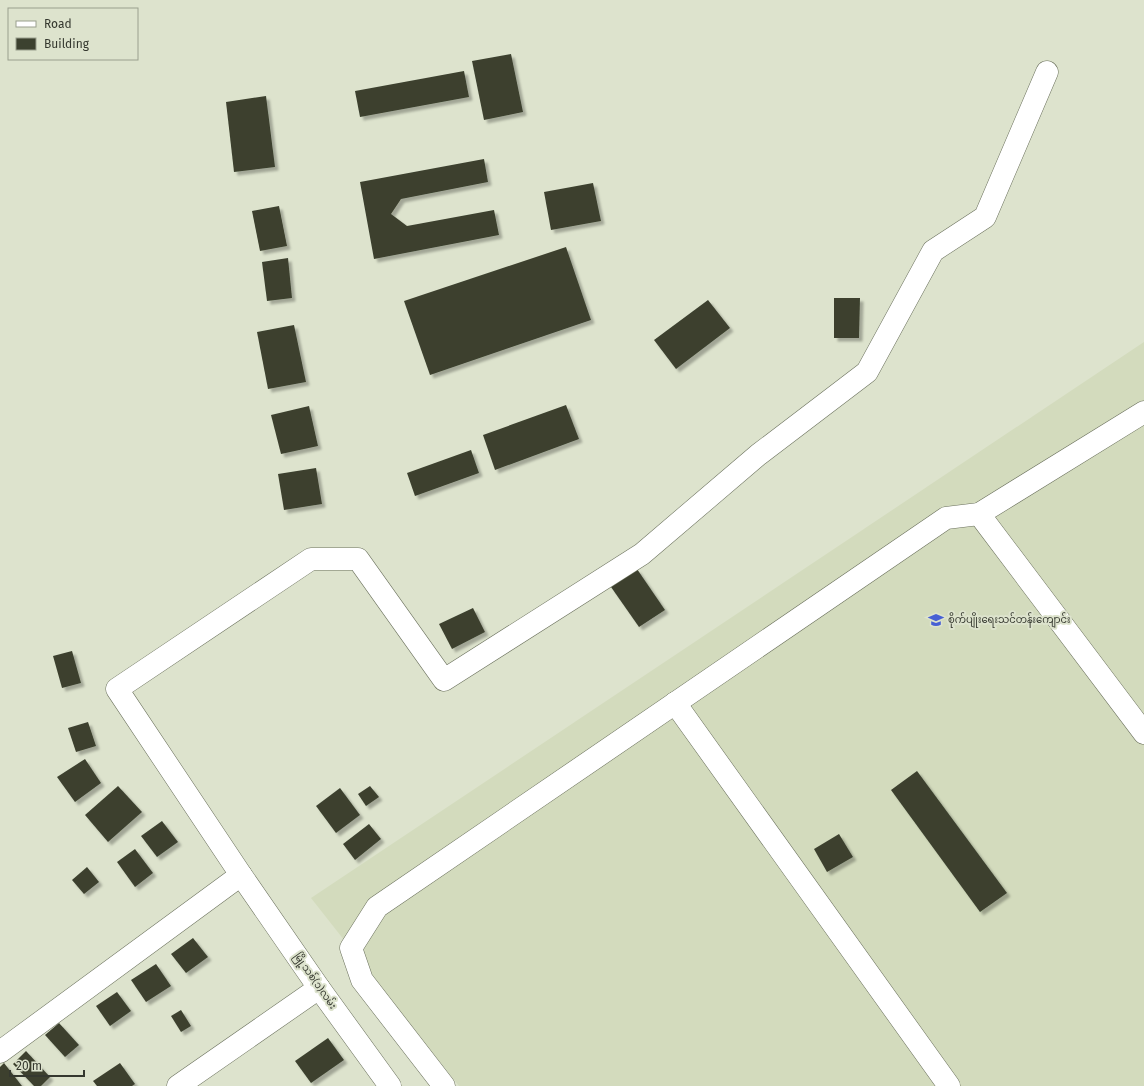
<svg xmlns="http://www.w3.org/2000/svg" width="1144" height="1086" font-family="'Fira Sans','Noto Sans Myanmar',sans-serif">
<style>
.built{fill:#d3dbbd}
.building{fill:#3c412f;filter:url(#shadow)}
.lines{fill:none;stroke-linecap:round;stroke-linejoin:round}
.minor-casing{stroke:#6b715d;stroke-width:23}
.minor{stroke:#fff;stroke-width:22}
.labels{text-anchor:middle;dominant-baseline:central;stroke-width:4;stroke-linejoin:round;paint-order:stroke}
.poi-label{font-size:10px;fill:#35382f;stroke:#dde3cd;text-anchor:start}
.street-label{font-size:10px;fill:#35382f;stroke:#dde3cd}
</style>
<defs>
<filter id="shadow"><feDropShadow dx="3.5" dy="3.5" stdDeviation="1" flood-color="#0004"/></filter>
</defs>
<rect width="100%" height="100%" fill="#dde3cd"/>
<!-- built -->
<polygon class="built" points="1144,342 1144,1086 459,1086 311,898"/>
<!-- building -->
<g class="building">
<polygon points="511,54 523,112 484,120 472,61"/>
<polygon points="464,71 469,97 360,117 355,91"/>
<polygon points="266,96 275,167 234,172 226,102"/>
<polygon points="484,159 488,182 401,199 391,214 407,226 494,210 499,235 374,259 360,182"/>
<polygon points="593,183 601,221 551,230 544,192"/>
<polygon points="279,206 287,246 260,251 252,211"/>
<polygon points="566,247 591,320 430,375 404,301"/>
<polygon points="288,258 292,298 267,301 262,262"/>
<polygon points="834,298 860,298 859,338 834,338"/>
<polygon points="708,300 730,328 676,369 654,340"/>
<polygon points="294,325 306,382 268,389 257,332"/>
<polygon points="566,405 579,439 495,470 483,435"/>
<polygon points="309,406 318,446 281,454 271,415"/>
<polygon points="471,450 479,473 415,496 407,473"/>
<polygon points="316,468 322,504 284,510 278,474"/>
<polygon points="637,569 665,610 639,627 611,587"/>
<polygon points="473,608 485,632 452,649 439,624"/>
<polygon points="72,651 81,683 62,688 53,656"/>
<polygon points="88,722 96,746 76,752 68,728"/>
<polygon points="85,759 101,783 75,802 57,777"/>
<polygon points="917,771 1007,893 980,912 891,790"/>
<polygon points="118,786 142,812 108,842 85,815"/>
<polygon points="370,786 379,797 366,806 358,794"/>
<polygon points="340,788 360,815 336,833 316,806"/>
<polygon points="162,821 178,842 157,857 141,836"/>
<polygon points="369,824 381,839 355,860 343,844"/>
<polygon points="839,834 853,857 827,872 814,849"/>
<polygon points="135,849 153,873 135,887 117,862"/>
<polygon points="87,867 99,882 84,894 72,880"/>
<polygon points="193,938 208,957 186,973 171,954"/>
<polygon points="156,964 171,986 146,1002 131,980"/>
<polygon points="117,992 131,1011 110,1026 96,1006"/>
<polygon points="181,1010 191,1026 181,1032 171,1016"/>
<polygon points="59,1023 79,1045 65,1057 45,1035"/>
<polygon points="328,1038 344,1060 311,1083 295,1061"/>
<polygon points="26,1051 50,1077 41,1086 34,1086 13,1064"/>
<polygon points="4,1063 22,1086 0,1086 0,1067"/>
<polygon points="120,1063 135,1084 132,1086 97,1086 93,1081"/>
</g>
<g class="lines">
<!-- minor casing -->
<g class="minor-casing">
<g id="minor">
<polyline points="979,514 1144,733"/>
<polyline points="675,703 949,1086"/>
<polyline points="0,1052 241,875"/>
<polyline points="178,1086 319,988"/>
<polyline points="390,1086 319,988 241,875 117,689 311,559 358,559 444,680 642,554 758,455 867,372 933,251 985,217 1047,72"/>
<polyline points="444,1086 362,980 351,948 377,907 946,518 979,514 1144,412"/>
</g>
</g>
<!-- minor -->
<use href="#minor" class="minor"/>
</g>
<!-- icons -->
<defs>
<g id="school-bare" transform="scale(1.2)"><path d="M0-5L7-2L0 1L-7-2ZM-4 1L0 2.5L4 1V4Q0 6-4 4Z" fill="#4760d4" stroke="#dde3cd" stroke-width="2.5" paint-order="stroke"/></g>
</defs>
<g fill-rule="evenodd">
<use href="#school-bare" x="936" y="620"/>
</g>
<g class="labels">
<!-- poi labels -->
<g class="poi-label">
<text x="948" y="620">စိုက်ပျိုးရေးသင်တန်းကျောင်း</text>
</g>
<!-- street labels -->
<g class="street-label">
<text transform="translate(315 981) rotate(55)">မြို့သစ်(၁)လမ်း</text>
</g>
</g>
<!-- legend -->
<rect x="8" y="8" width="130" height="52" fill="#dde3cd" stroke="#9a9f8e"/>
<rect x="16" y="21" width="20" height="6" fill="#ffffff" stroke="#9a9f8e"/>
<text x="44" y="28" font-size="12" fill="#35382f">Road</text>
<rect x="16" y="38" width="20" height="12" fill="#3c412f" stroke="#9a9f8e"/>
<text x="44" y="48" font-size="12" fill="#35382f">Building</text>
<!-- scale -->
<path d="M10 1070v6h74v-6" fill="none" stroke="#35382f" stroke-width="2"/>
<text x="16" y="1070" font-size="12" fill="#35382f" stroke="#dde3cd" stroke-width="3" paint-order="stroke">20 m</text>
</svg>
